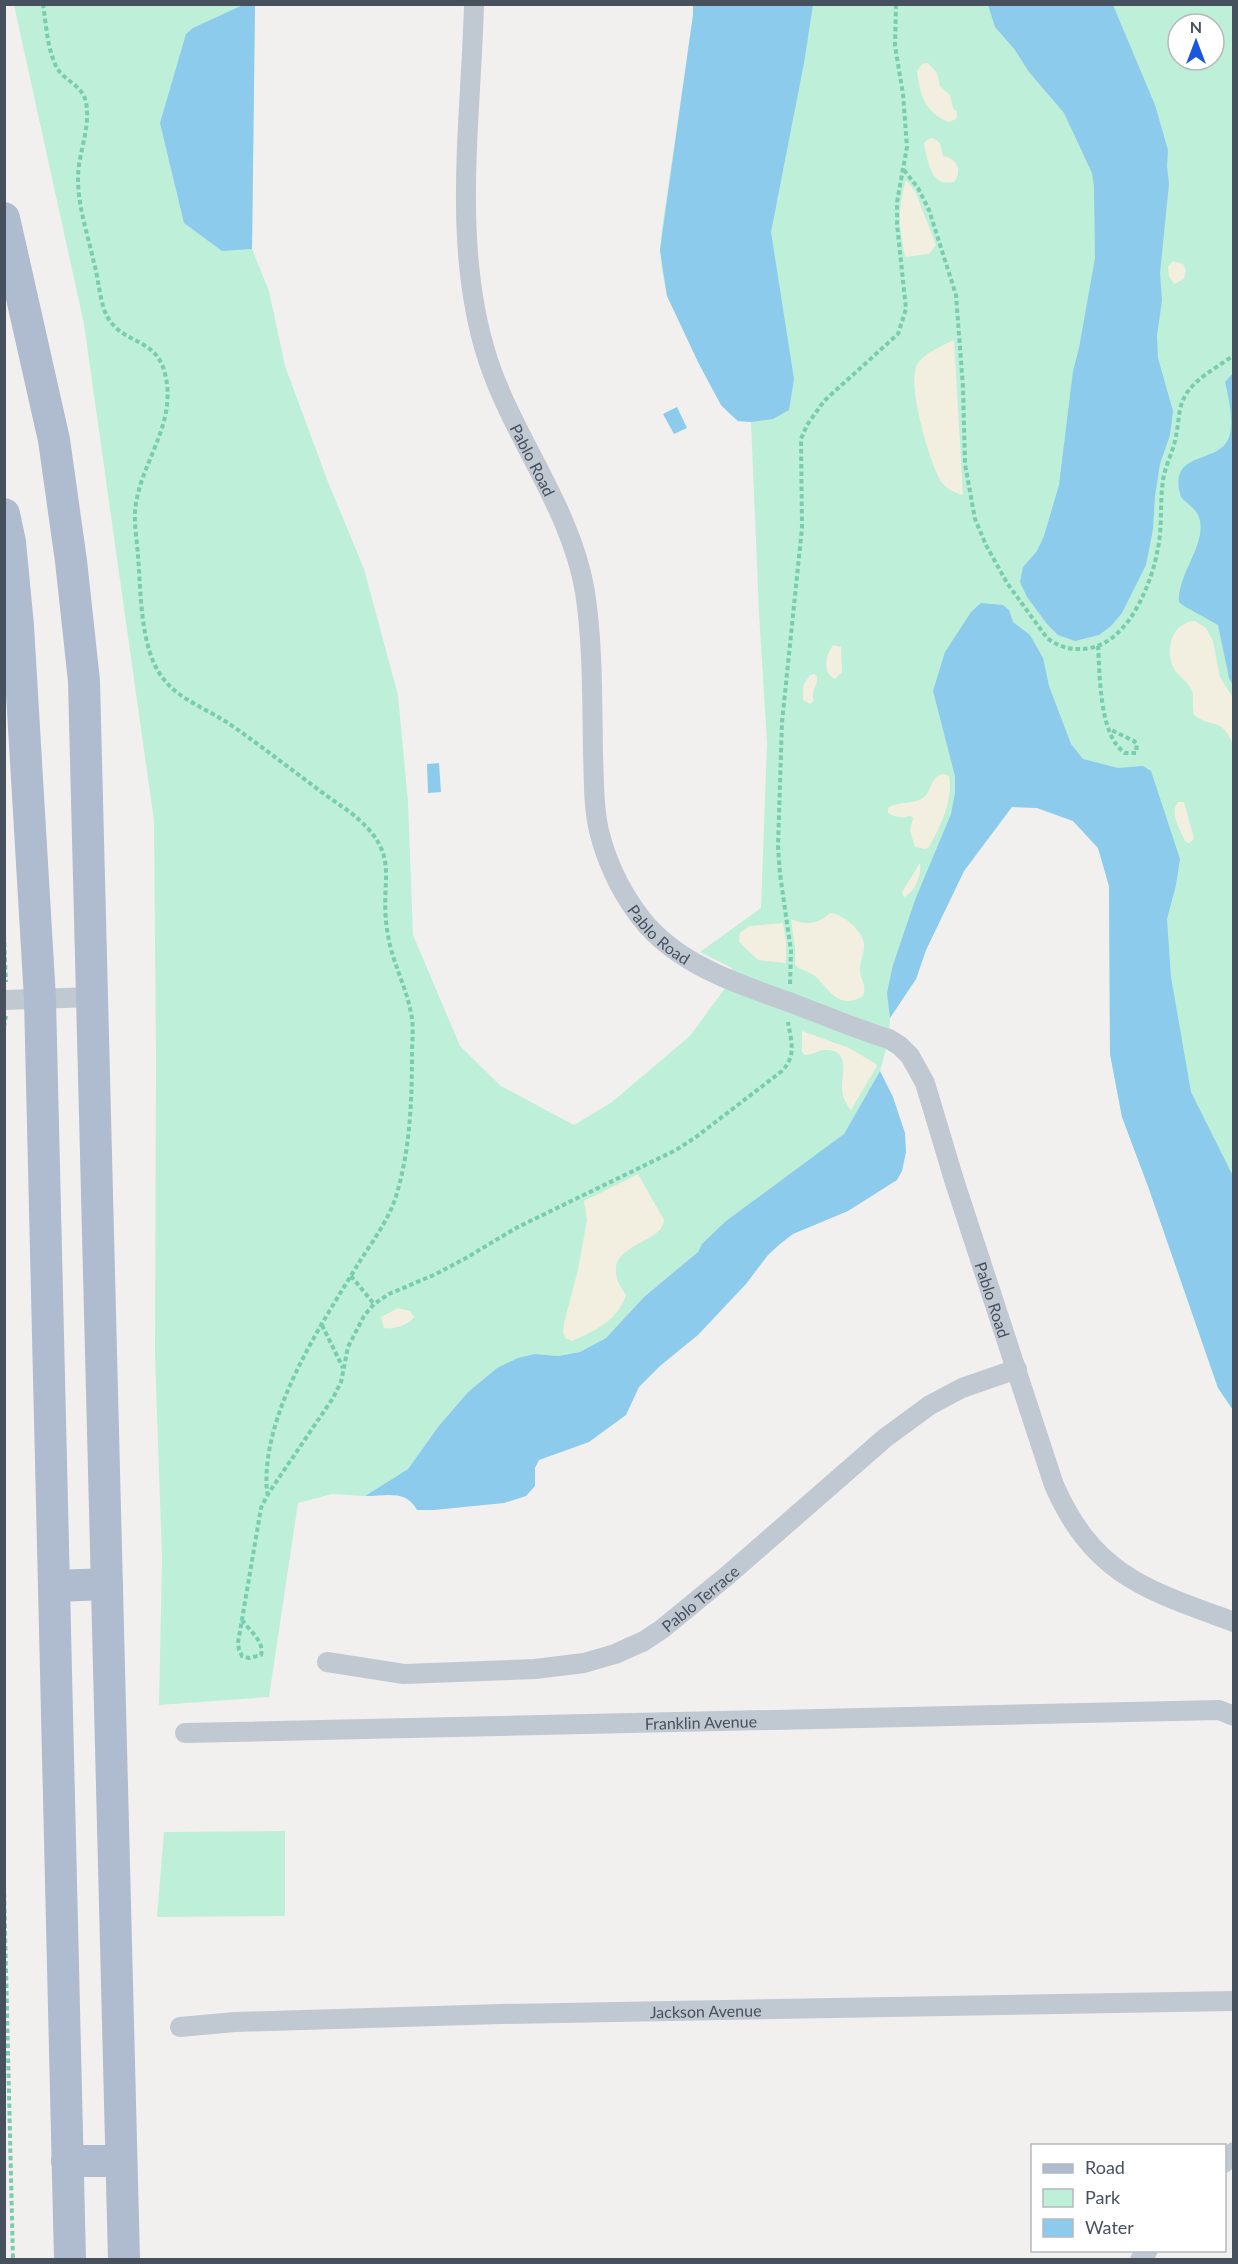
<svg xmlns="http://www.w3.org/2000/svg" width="1238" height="2264" font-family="Lato,sans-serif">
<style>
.green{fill:#beefd8;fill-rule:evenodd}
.sand{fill:#f3efe0}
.water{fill:#8ccbeb}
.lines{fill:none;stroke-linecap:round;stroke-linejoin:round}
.path{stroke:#77cdae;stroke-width:4;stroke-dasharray:4.5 3;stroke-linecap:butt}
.street{stroke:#c0c8d1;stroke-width:20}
.primary{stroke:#afbbce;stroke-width:32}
.labels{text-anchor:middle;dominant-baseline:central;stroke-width:4.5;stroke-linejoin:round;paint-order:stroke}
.street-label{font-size:16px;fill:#47505d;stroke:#fff}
</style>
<rect width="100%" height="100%" fill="#f2f0ef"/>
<!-- green -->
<g class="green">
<path d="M14 5H255L252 249 269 291 285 366 328 482 364 569 398 695 408 802 413 935 460 1046 501 1086 574 1125 612 1102 690 1036 731 980 732 968 700 952 761 908 767 743 759 613 751 422 738 421 721 405 699 364 667 296 662 271 660 250 662 229 693 15V5H1233V1410L1218 1388 1149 1189 1122 1117 1110 1054 1109 886 1098 848 1073 821 1037 808 1012 806 964 871 926 950 916 979 890 1018 889 1039 880 1071 844 1134 702 1244 698 1252 644 1297 606 1338 580 1352 558 1356 535 1354 497 1368 468 1392 438 1427 408 1469 365 1496 332 1494 298 1503 269 1697 159 1705 162 1559 155 1355 156 1057 154 821 84 324ZM1178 24H1214V60H1178Z"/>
<polygon points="285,1831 285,1916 157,1917 164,1832"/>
</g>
<!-- sand -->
<g class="sand">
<path d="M928 63 937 73 940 86 950 95 953 108 957 112 956 119 949 122C925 113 920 95 917 71L922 64Z"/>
<path d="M933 138 940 143 943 156C957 158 963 171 954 182 931 188 927 160 924 143L928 139Z"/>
<path d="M906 180 915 191 936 245 929 254 905 257C899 227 897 210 906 180Z"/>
<polygon points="1173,261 1183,264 1186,270 1184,279 1174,284 1169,276 1168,267"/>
<path d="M954 340 963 495C956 493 948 490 943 484 930 466 908 387 916 367 921 354 942 346 954 340Z"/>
<path d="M1195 621 1206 628 1213 641 1220 677 1233 698V744C1221 716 1212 729 1194 715 1192 707 1194 698 1192 691 1188 681 1179 677 1174 669 1164 650 1172 622 1195 621Z"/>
<path d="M833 645 841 647 842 672 835 679C821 672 826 656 833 645Z"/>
<path d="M814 674 817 676C819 685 810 691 814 701L810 704 803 700V686L810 675Z"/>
<path d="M943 774 949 776C954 798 940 828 929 847L926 849 915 847 910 831 913 818 910 816C902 818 896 818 888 813V808C899 800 915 806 925 796 933 788 931 776 943 774Z"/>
<path d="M1178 802H1184L1194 839 1189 843 1186 842C1180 830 1169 813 1178 802Z"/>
<path d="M920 863C922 874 915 892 904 897L902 892Z"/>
<path d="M830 913C843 914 863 931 864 944 865 952 860 960 860 968 859 979 868 985 863 996 840 1010 831 992 816 977 810 971 801 971 795 965V949L791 919C805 926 819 924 830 913Z"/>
<polygon points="783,923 786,941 786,963 758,960 739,942 740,933 749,926"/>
<path d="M802 1031 849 1048 876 1064 877 1066 851 1110C846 1104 842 1096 842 1088 842 1073 851 1048 823 1050 817 1051 812 1055 805 1055L802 1052Z"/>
<path d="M638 1174 664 1220C663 1244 607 1243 617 1278 618 1284 623 1290 626 1295 618 1320 595 1331 572 1341L565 1338 563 1332 564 1323 578 1270 587 1220 584 1201Z"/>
<path d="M398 1308 410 1311 414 1317C409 1325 393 1330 384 1328L381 1317Z"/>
</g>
<!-- water -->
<g class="water">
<polygon points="245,4 255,5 252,249 222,251 184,223 160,123 186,34 193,28"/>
<polygon points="693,5 813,5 804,63 771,232 794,379 789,410 773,419 751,422 738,421 729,413 721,405 699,364 667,296 660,250 693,15"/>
<polygon points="988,5 1113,5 1155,105 1168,150 1167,166 1169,184 1160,273 1162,300 1157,336 1158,358 1173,411 1170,435 1160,464 1155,496 1153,529 1146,565 1122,613 1111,626 1099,635 1075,641 1058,635 1047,624 1027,597 1020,582 1023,567 1037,551 1044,536 1059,485 1073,371 1079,348 1095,258 1094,187 1092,173 1064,113 1029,72 1015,50 995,27"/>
<path d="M1233 373V686L1229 678 1218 625 1184 606 1179 602C1177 573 1210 541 1198 515 1195 508 1186 503 1181 497 1167 453 1212 463 1226 443 1236 430 1229 398 1225 382Z"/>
<polygon points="677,407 687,428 674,434 663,414"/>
<polygon points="981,603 1003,605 1009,610 1013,622 1030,635 1043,658 1049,686 1071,744 1083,759 1118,768 1143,766 1151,771 1180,859 1176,885 1167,919 1171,977 1191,1092 1233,1176 1233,1410 1218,1388 1149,1189 1122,1117 1110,1054 1109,886 1098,848 1073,821 1037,808 1012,807 964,871 926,950 916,979 890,1018 887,993 893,965 915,900 951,814 955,793 955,776 933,691 945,652 971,612"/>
<polygon points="439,763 441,792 428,793 427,764"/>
<path d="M880 1071 893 1097 905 1133 906 1152 902 1171 897 1180 848 1211 793 1234 780 1244 768 1255 746 1284 698 1335 660 1366 639 1387 626 1415 589 1442 539 1460 535 1468V1486L526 1496 504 1503 434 1510H417C406 1489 386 1496 365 1496L408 1469 438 1427 468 1392 497 1368 518 1358 535 1354 558 1356 580 1352 606 1338 644 1297 698 1252 702 1244 726 1221 844 1134Z"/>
</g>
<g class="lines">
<!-- path -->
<g class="path">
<path d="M43 4C46 24 47 47 56 66 63 81 82 84 86 102 91 128 78 153 78 178 78 208 88 235 94 263 98 277 99 292 103 306 115 348 158 332 166 378 175 425 143 460 136 503 133 520 137 539 138 556 141 592 140 648 162 677 177 698 204 708 225 721 268 750 307 783 350 812 406 857 377 877 388 935 392 962 406 986 411 1013 414 1026 412 1040 412 1054 412 1100 410 1149 397 1193 390 1218 374 1239 360 1261 321 1325 260 1415 267 1493"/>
<path d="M904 170 918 188 929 210 956 295 963 387 965 464 975 519 986 545 1007 583 1047 638C1060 648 1074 651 1090 648 1129 641 1152 583 1158 548 1163 524 1159 499 1164 475 1167 462 1174 449 1176 436 1179 423 1178 408 1185 396 1194 379 1218 367 1234 355"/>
<path d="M1098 646C1100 675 1099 736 1125 753H1136L1137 744 1134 741 1109 729"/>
<polyline points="4,935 6,982"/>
<polyline points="790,984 791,951 780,874 778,846 782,722 802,528 801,439 807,425 824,401 898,334 906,309 897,224 897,202 907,147 903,94 895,46 896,4"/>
<polyline points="4,1027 6,1016"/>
<polyline points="351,1276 374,1304"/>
<polyline points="322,1325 343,1368"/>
<path d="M242 1620C249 1630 265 1642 261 1655L249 1658 242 1656 239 1650 238 1643 261 1508 268 1494 333 1398 341 1382 348 1347 364 1316 374 1304 389 1294 436 1274 466 1258 516 1228 676 1150 696 1137 782 1071C797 1055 791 1041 788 1022"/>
<polyline points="4,1886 13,2260"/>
</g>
<!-- street -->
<g class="street">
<path id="s1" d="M474 4C471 122 451 246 488 360 514 439 571 508 585 592 593 645 592 698 593 752 594 778 593 805 599 831 606 859 618 886 635 910 673 966 741 984 802 1007 831 1018 859 1030 889 1039L900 1046 910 1056 925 1083 955 1183 1054 1485C1094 1576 1147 1590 1234 1622"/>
<polyline points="4,1000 93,997"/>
<path id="s2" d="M327 1662 404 1674 535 1669 584 1663 615 1654 644 1641 662 1629 728 1575 885 1438 930 1405 962 1388 1017 1369"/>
<path id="s3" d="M185 1733 1219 1710 1234 1716"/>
<path id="s4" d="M180 2027 235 2022 501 2014 1234 2001"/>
<polyline points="1224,2163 1234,2152"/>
<polyline points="1140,2260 1148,2250"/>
</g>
<!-- primary -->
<g class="primary">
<polyline points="4,218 54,440 71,561 84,681 124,2260"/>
<polyline points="4,514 10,542 18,626 40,999 70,2260"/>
<polyline points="54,1586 107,1584"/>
<polyline points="67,2161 121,2161"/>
</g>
</g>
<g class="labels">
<!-- street labels -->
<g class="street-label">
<text stroke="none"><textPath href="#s1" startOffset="468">Pablo Road</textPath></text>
<text stroke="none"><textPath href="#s1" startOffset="972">Pablo Road</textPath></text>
<text stroke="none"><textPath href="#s1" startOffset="1512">Pablo Road</textPath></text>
<text stroke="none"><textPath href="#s2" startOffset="393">Pablo Terrace</textPath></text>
<text stroke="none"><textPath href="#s3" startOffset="516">Franklin Avenue</textPath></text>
<text stroke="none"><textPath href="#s4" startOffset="526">Jackson Avenue</textPath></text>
</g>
</g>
<!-- border -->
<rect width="1238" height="2264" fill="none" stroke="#47505d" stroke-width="12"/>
<!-- legend -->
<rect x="1031" y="2144" width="195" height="108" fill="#ffffff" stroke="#b5b9be" stroke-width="1.5"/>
<rect x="1043" y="2164" width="30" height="9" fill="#afbbce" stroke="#b5b9be" stroke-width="1.5"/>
<text x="1085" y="2174" font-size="18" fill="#47505d">Road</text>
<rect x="1043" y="2189" width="30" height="18" fill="#beefd8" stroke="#b5b9be" stroke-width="1.5"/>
<text x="1085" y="2204" font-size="18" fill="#47505d">Park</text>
<rect x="1043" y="2219" width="30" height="18" fill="#8ccbeb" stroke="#b5b9be" stroke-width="1.5"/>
<text x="1085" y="2234" font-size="18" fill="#47505d">Water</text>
<!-- north arrow -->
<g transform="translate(1196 42)"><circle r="28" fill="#ffffff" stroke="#b5b9be" stroke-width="1.5"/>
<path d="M0-4.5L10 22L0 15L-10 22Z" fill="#1a56e1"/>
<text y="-9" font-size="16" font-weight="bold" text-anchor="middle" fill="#47505d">N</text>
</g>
</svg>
